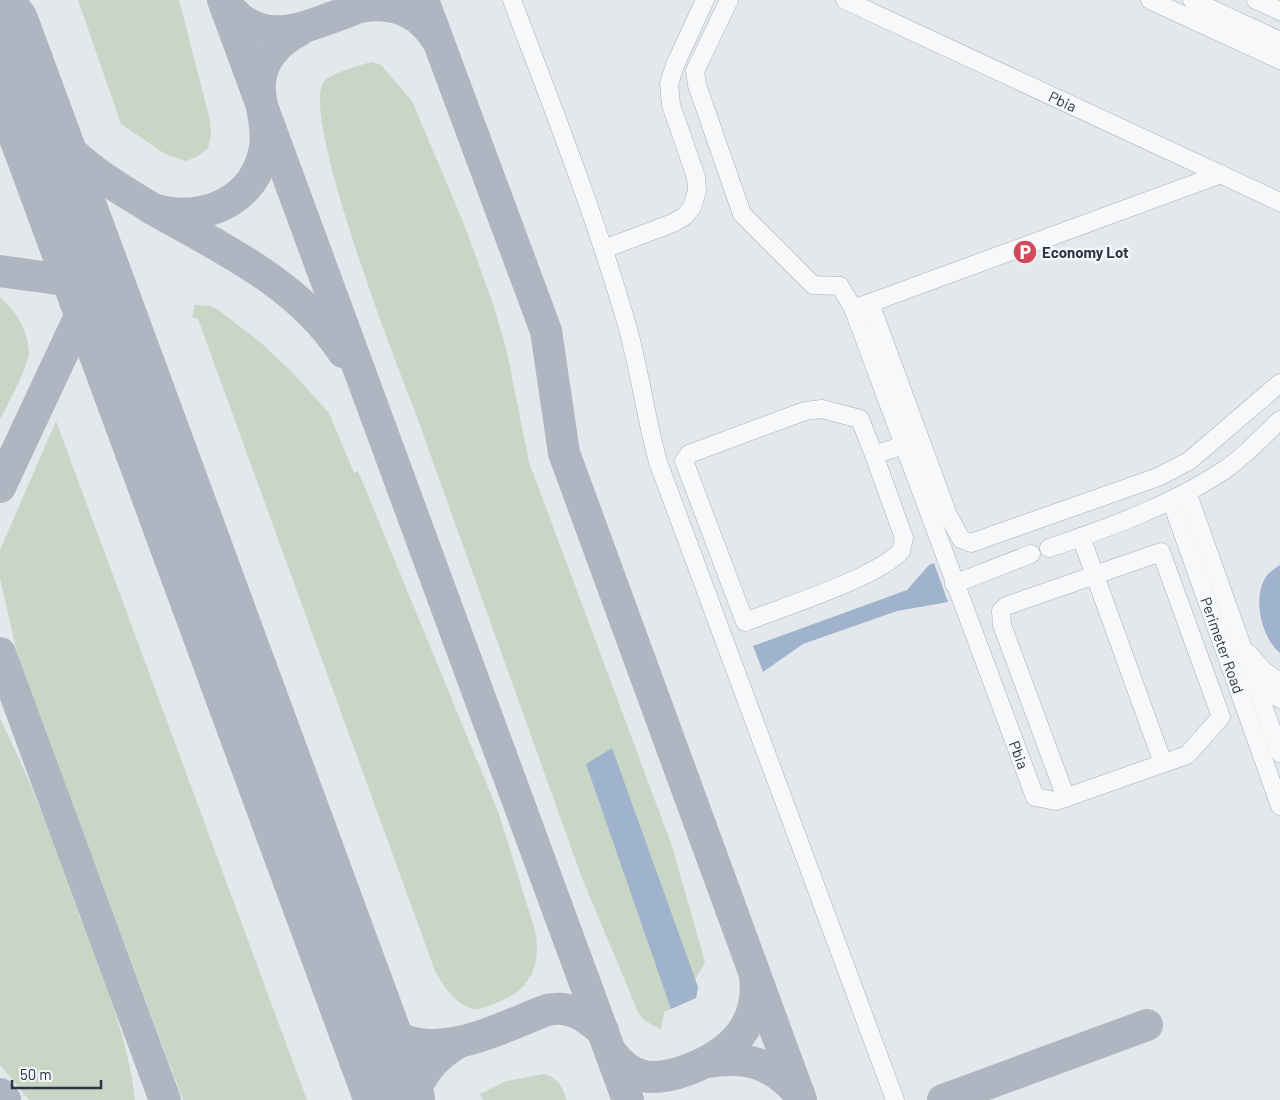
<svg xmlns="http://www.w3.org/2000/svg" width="1280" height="1100" font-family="Barlow,sans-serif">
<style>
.green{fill:#c9d6c5}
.water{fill:#9fb4cc}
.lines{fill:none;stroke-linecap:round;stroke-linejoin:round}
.taxiway{stroke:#b0b6c1;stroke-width:32}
.runway{stroke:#b0b6c1;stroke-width:80}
.minor-casing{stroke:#a9aeb7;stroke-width:19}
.minor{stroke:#f7f8fa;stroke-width:18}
.labels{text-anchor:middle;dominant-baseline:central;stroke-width:5;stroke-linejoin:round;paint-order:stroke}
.street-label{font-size:15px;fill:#2b3445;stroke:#f4f6f9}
.poi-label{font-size:15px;font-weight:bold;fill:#2b3445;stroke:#f4f6f9;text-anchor:start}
</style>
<rect width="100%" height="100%" fill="#e4e7ec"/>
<!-- green -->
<g class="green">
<polygon points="78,0 179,0 210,120 211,136 208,148 196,157 186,161 165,154 121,124"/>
<path d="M371 62 381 65 412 101 466 229 494 307 507 352 529 462 672 846 705 962 695 980 698 987 696 998 664 1012 661 1030 644 1020 638 1012 582 878 413 406C394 359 302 119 323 83 327 74 361 65 371 62Z"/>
<path d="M0 297C16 311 27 329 29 351 29 365 7 406 0 419Z"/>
<path d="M195 305 210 306 217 309 260 342 292 372 329 413 354 473 358 471 499 814 536 934C541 971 527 993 491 1005 485 1007 478 1010 473 1009 454 1003 444 987 435 971L198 319 192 317Z"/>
<polygon points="56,421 307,1100 183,1100 35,704 16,649 0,578 0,550"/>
<path d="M0 719C32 781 54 846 78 912 101 972 128 1036 135 1100H29L0 1065Z"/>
<path d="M544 1074C559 1078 562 1087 567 1100H483L480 1094 506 1081Z"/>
</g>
<!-- water -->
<g class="water">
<polygon points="934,563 948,602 897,611 803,644 763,672 753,646 907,590 929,565"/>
<path d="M1280 565V653C1261 637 1251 595 1268 574 1271 571 1276 568 1280 565Z"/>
<polygon points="612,748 698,987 696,998 671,1009 586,764"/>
</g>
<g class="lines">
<!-- taxiway -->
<g class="taxiway">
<polyline points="223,0 628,1100"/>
<polyline points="423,0 546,331 564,453 801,1100"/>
<path d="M224 1C253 43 290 34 330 18 345 13 359 8 372 0"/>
<path d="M359 7C390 1 418 10 435 37"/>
<path d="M300 30C277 41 258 63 260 90 261 110 268 127 265 147 256 202 202 224 153 209 221 248 298 283 343 352"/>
<path d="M16 70C29 94 41 119 59 139 85 169 120 189 153 209"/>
<polyline points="0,271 95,284 0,487"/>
<polyline points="0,653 165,1100"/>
<path d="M354 990C363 1003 372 1018 385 1029 431 1067 499 1028 547 1010 571 1005 585 1016 603 1031"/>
<path d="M610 1051C632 1081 654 1082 687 1070 730 1054 761 1026 755 976"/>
<path d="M708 1062C747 1056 773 1063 799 1094"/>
<polyline points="0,1094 5,1100"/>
<path d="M412 1100C420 1074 434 1057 457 1043"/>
<polyline points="943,1100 1147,1025"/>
</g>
<!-- runway -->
<polyline class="runway" points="0,28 395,1100"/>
<!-- minor casing -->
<g class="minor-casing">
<g id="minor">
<path d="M512 0C553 109 596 217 628 329 640 373 646 418 658 462L895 1100"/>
<path id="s1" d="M729 0 695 71 697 85 742 214 813 285 840 286 853 308 1035 797 1056 801 1187 755 1221 717 1161 552 1006 606 1001 611 1002 625 1066 798"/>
<path id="s2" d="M845 0 1280 202"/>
<polyline points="1150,0 1280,60"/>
<polyline points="1192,0 1280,41"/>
<polyline points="1256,0 1280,11"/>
<polyline points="604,249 673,223 685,216 692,207 697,191 696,177 671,105 669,84 675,65 705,0"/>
<polyline points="870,303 948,515 961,539 971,543 1158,477 1189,461 1280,383"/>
<polyline points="859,307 1221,174"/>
<path d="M874 455 904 538 901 551C878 577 781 608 745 622L684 461 689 454 805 411 822 409 860 419 874 455 904 445"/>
<polyline points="1187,492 1280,753"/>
<path id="s3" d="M1171 500 1280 806"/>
<polyline points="1081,537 1163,763"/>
<path d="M1049 548C1111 527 1172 505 1226 469 1246 455 1263 436 1280 420"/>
<polyline points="954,584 1031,554"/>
<polyline points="1249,654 1264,671 1280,682"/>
<polyline points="1252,679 1280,699"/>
</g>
</g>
<!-- minor -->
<use href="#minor" class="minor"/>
</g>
<!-- icons -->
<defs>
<g id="parking-disc" transform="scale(1.25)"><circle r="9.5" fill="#d1495b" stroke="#f4f6f9"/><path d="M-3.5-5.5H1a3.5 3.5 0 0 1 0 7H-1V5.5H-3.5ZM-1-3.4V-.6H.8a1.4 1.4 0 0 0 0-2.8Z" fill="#fff"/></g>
</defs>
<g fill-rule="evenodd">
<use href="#parking-disc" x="1025" y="252"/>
</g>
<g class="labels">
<!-- street labels -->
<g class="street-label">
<text stroke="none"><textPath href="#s2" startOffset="240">Pbia</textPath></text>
<text stroke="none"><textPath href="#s3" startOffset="154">Perimeter Road</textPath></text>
<text stroke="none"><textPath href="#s1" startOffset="859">Pbia</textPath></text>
</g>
<!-- poi labels -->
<g class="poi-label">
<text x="1042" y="252">Economy Lot</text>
</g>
</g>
<!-- scale -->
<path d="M12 1080v8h89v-8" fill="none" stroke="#2b3445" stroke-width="2.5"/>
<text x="20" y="1080" font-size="15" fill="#2b3445" stroke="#f4f6f9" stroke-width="4" paint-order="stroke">50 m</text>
</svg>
